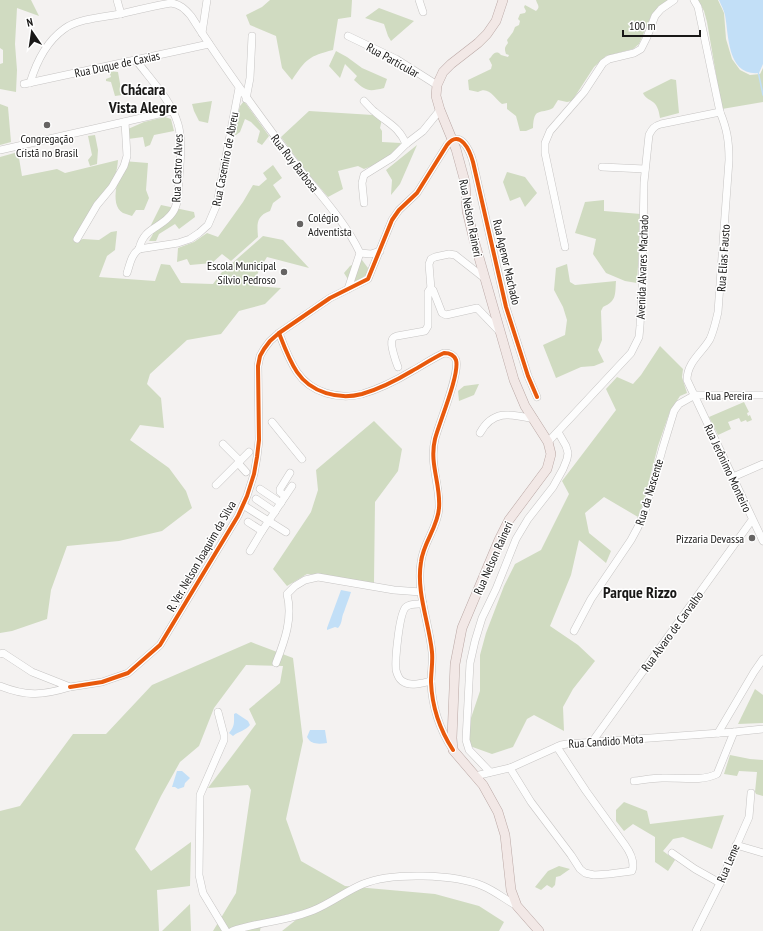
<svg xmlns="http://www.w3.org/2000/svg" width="763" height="931" font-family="'PT Sans Narrow',sans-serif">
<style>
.green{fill:#d0dbc1}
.water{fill:#c2dff7}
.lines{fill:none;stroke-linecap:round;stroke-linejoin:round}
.stream{stroke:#c2dff7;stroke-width:1.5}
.minor-casing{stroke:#c6c4c3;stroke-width:8}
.major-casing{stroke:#baa8a5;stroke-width:10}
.minor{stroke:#fdfdfd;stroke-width:7}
.major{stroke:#f2e8e6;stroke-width:9}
.cycleway-casing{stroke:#fff;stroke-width:6}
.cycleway{stroke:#e8590c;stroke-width:4}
.poi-dot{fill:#666463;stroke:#fff;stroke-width:1.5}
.labels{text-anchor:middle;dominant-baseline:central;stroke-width:3;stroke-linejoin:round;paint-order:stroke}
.street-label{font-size:12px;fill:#191817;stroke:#fff}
.poi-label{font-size:12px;fill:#191817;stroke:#fff;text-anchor:end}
.district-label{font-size:16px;font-weight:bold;fill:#191817;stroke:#fff}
</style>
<rect width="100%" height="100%" fill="#f4f2f1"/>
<!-- green -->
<g class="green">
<polygon points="0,0 31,0 39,16 17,8 15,44 17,70 16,92 0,89 0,64 3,63 3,50 0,48"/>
<path d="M270 0H352L351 17 338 19 333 50C309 56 306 59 292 80L282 68 276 36 250 25 246 15 262 7Z"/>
<path d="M536 0H668L659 6 651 16 639 44 633 49 606 56 594 67 572 101 567 102 558 100 553 108C540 115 534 106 533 128L526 131H520L516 116 507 109V103L502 104C494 98 489 86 478 92L469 90 468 80 491 69 492 65 489 59C493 56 493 51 499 53L501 55 508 57 509 55 506 54C504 48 505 47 508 43L507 40 513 32 515 27 519 25 520 21 518 19 520 14 525 13 526 11 524 7 525 5 536 11C541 6 537 5 536 0Z"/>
<polygon points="698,0 718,0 724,13 726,39 732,59 740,70 750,75 760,74 763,68 763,102 722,109 707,22 704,11"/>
<polygon points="379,8 414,21 391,41 388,36 384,24 365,18"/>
<path d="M336 51 347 57 362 68 387 79 384 88C368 92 366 91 354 80L357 76 345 64 340 78 329 66Z"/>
<polygon points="109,71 118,72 122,95 115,96 111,82 106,81 106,79 111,77"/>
<path d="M671 79 676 80 679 113 660 118C659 112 658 106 653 102 649 99 645 98 643 93Z"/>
<polygon points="212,101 208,123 199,121 194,111 192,104"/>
<polygon points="244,101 269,136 262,145 257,142 260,131 251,122 245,119 240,132 232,138 240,106"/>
<polygon points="0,104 8,107 11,142 0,145"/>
<path d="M309 111 373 115 382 119 380 128 382 131V142L401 143C393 156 378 164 364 169L358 166 338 171 343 189 328 197 306 171 281 137Z"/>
<polygon points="165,117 171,119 174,131 154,135 150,145 145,147 143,137 128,139 128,129 144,122"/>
<polygon points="95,135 98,150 97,164 90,166 88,160 92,155 88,136"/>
<polygon points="417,145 400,184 391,195 392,180 386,170"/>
<path d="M18 152 22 176 57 169 65 173 118 160C116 185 107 187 94 206 87 218 81 230 74 242L83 239 99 240 111 232 117 231 115 250 107 256 99 277 155 281 161 264 170 265 181 283 213 284 221 273 263 236 283 240 309 268 267 257 259 270 253 286 281 288 265 304 239 311 221 334 187 340 150 374 147 384 161 398 164 428 140 425 130 440 169 468 186 491 192 508 162 531 119 541 67 546 51 590 47 619 12 631 0 633V157Z"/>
<path d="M123 161 148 163 146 190 149 198 144 210H136L132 216C129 215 126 214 123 213 108 204 120 174 123 161Z"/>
<path d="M273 165 282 178 273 185 281 197 273 203 270 211C256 216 257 224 258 237L231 261 222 254 212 263 190 265 187 259 177 262 178 248 194 242 207 233 218 237 243 202 253 185 259 186 267 179 263 173Z"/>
<polygon points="507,172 525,177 537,193 525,207 520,197 510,201 503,182"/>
<polygon points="604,200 604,211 641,214 637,283 625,281 606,273 593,254 596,239 575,233 585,202"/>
<polygon points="161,205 194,212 195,217 179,229 175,224 159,234 156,241 149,241 153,234 150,227"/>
<polygon points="362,260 368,268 367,274 355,284 349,281 344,273 350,266"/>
<path d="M567 264 570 282 575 285 616 281C615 294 617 301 603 307L601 311 602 340 598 350 604 362 594 366 581 367 556 378 543 345 565 335 567 320 563 307 554 290 556 268Z"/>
<polygon points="660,346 683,369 682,377 687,393 680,396 670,411 658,446 643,504 638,517 604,497 585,513 589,533 611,551 606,563 579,540 571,575 550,626 578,645 595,661 573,689 563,707 564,731 534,715 527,719 513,747 492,754 467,745 471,718 480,691 480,655 486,633 504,586 515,564 541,550 569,494 562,481 616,410 606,389 617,377 633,384 641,375"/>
<polygon points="479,384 474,395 459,401 458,391 464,386"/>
<polygon points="744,402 749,412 747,413 748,416 750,415 752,420 747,422 746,420 741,422 739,418 728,422 731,429 718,435 709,417"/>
<polygon points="374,421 402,449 398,471 375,502 374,583 307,574 287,586 273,569 311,512 318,490 316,470"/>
<polygon points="251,642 293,658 303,741 286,819 301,861 345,886 435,894 479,906 504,922 499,931 282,931 311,908 262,921 260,931 213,931 236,893 251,790 248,785 208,788 256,724 249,709 280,683 283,666 246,665 214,708 199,746 180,762 161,796 135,849 151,871 191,842 190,886 157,890 159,931 0,931 0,811 20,806 73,734 106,734 152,685"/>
<polygon points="755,689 763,695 763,723 738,724"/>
<polygon points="730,755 750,759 763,760 763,796 756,794 755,792 757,772 739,771 737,776 724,774"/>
<polygon points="624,802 647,811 650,824 724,815 712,849 683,837 673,839 663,851 675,860 668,871 655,862 655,837 633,824 624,831 616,821 616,810"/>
<polygon points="559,866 570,869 560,876 556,877 555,885 552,888 547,885 541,890 535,887 548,871"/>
<polygon points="190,904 191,931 162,931"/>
</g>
<!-- water -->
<g class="water">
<path d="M719 0H763V64L759 73C727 76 729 36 725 15 724 10 721 5 719 0Z"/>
<path d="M341 590 351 592C349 599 346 605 344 612 341 617 343 623 338 628L335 627 327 630V628Z"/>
<path d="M236 713 248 721 250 725C245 731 239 731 233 736L229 733C235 726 234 722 234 714Z"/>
<path d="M310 730H325L327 743C319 744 311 745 307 737Z"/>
<polygon points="177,771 182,771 190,778 185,783 184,787 178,789 175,787 172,787"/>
</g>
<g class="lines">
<!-- stream -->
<polyline class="stream" points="758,71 763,95"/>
<!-- minor casing -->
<g class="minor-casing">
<g id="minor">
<polyline points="117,0 121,14"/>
<polyline points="419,0 423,12"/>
<path d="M694 0 698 7 720 112C727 129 729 141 729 160L718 312C716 321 714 330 710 339 702 353 687 362 687 380L763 541"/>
<polyline points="202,33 207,0"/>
<polyline points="348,36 396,59 437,85"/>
<path d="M136 60C151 80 171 100 178 124 183 141 180 162 179 179 178 190 179 203 173 212 162 229 144 226 139 249"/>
<path d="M30 83C36 63 46 42 64 29 77 19 103 17 120 14 137 10 153 6 171 3 180 4 185 9 191 16 224 68 261 118 298 167 320 195 345 221 360 253L348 289"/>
<polyline points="24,84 209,44"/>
<polyline points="246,99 250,78 252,36"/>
<path d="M364 101C368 105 371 109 375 112 389 124 399 127 406 144"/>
<polyline points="0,150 172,111"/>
<polyline points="602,167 645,169"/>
<polyline points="364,203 362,183 364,175 393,157 406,144 423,131 440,110"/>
<polyline points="77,239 97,205 112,187 124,166 127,156 125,122"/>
<polyline points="565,247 545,153 545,143 550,131 584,92 603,63 609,59 634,53 641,49 647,37 655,16 661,9 674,0"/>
<polyline points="139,249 178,243 190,239 199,233 208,225 217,204 239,88"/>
<polyline points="360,253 371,254 380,251"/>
<path d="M127 273C130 264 131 255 139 249"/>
<polyline points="431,289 429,264 431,259 435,257 449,254 455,255 483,277"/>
<path d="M279 333C284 346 289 360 297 372 311 393 339 400 362 394 379 389 397 380 412 371 423 365 433 358 444 353 450 353 454 355 456 360 460 374 439 423 435 439 429 464 440 484 439 508 438 527 423 543 421 562 416 592 429 622 432 652 433 662 431 672 431 682 432 706 440 730 453 750"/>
<path d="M398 367C396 362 390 345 392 340 393 337 394 337 397 336L425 331 428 326V292L430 289 433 290 442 313 446 315 477 308 500 332"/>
<polyline points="272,422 302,459"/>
<path d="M480 433C493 409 511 414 534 419"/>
<path d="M548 442 631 353 639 337 640 326 642 289 644 182 649 135C652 129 654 126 661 124L720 112"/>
<polyline points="223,444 240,461"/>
<polyline points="238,463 246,472"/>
<polyline points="733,477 763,464"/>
<polyline points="216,485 249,452"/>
<polyline points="260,489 281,503"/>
<polyline points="285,496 280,492 280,489 290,473"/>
<polyline points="256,499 275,512"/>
<polyline points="243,505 286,532"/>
<polyline points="248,522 262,531 292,486"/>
<polyline points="250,551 262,531"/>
<path d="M423 604C418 604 410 603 406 607 399 613 395 660 396 670 397 674 398 678 402 681 410 687 422 683 431 681"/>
<polyline points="574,631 591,599 631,540 638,527 646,508 663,447 674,411 679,404 695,395 763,395"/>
<path d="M0 654 3 653 32 672 70 687C44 695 27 697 0 686"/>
<path d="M276 663C285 640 293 618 287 594L295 586 305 580 318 577 394 590 421 592"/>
<path d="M70 687 102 682 128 673 160 645 238 516 247 496 254 474 257 457 259 440 258 366 260 356 264 349 270 341 279 333 330 298 368 279 392 220 399 210 417 193 447 145C460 128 470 151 473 162L506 307 528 376 537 397"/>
<polyline points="218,712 224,735 224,740 200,795 199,875 203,893 226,931"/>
<polyline points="718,733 754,672 763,659"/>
<polyline points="592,742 752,520"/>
<path d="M510 768 531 802 571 855 580 869 585 873 594 875 609 874 632 871C635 862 630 852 625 845L586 791 557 747"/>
<polyline points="490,772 469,750 466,740 470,663 475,641 482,618 496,589 516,539 528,519 553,487 563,469 567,459 568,453 566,446 558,432"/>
<polyline points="475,776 510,768 561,745 567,744 734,732 763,729"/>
<path d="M634 781C643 780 653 778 662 778 680 777 700 782 717 774L734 732"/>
<polyline points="736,845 763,853"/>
<polyline points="672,853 695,869 720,883"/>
<path d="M232 931C258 922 288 921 314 910 331 903 346 891 363 884 391 872 455 874 483 886 495 891 506 900 517 906"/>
<polyline points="696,931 720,883 749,817 751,793"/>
</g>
</g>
<!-- major casing -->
<g class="major-casing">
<polyline id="major" points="503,0 496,21 487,34 478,43 451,64 443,72 437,85 436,96 440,110 456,149 465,182 467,211 474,240 514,380 525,406 548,442 551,454 547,469 509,520 499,540 462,628 455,664 452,738 453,750 483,785 498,812 505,835 511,890 517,906 539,931"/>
</g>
<!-- minor -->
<use href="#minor" class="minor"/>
<!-- major -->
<use href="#major" class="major"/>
<!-- cycleway casing -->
<g class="cycleway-casing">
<g id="cycleway">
<path d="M279 333C284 346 289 360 297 372 311 393 339 400 362 394 379 389 397 380 412 371 423 365 433 358 444 353 450 353 454 355 456 360 460 374 439 423 435 439 429 464 441 484 439 508 438 527 423 543 421 562 416 592 429 622 432 652 433 662 431 672 431 682 432 706 440 730 453 750"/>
<path d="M70 687 102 682 128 673 160 645 238 516 247 496 254 474 257 457 259 440 258 366 260 356 264 349 270 341 279 333 330 298 368 279 392 220 399 210 417 193 447 145C460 128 470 151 473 162L506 307 528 376 537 397"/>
</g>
</g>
<!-- cycleway -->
<use href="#cycleway" class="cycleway"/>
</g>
<!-- markers -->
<g class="poi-dot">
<circle cx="47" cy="125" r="4"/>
<circle cx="300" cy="224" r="4"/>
<circle cx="284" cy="272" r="4"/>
<circle cx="752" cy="538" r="4"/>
</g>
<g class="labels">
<!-- street labels -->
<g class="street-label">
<text transform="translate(393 60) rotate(29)">Rua Particular</text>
<text transform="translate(117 64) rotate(-12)">Rua Duque de Caxias</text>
<text transform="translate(225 159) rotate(-79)">Rua Casemiro de Abreu</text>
<text transform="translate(295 163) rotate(52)">Rua Ruy Barbosa</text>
<text transform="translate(177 168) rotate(-88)">Rua Castro Alves</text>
<text transform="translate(471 218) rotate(79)">Rua Nelson Raineri</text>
<text transform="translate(723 258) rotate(-86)">Rua Elias Fausto</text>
<text transform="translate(507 262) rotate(77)">Rua Agenor Machado</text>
<text transform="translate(642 267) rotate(-88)">Avenida Alvares Machado</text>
<text x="729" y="395">Rua Pereira</text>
<text transform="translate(728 468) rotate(65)">Rua Jerônimo Monteiro</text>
<text transform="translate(649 492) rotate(-73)">Rua da Nascente</text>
<text transform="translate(201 556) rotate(-60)">R. Ver. Nelson Joaquim da Silva</text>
<text transform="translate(493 558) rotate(-66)">Rua Nelson Raineri</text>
<text transform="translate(672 631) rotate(-54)">Rua Alvaro de Carvalho</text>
<text transform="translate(606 741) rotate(-4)">Rua Candido Mota</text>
<text transform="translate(728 863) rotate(-67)">Rua Leme</text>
</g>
<!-- poi labels -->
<g class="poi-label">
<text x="47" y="138" text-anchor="middle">Congregação<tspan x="47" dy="14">Cristã no Brasil</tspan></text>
<text x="308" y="217" text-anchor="start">Colégio<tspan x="308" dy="14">Adventista</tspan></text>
<text x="276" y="265">Escola Municipal<tspan x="276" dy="14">Sílvio Pedroso</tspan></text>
<text x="744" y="538">Pizzaria Devassa</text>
</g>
<!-- district labels -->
<g class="district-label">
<text x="143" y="89">Chácara<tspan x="143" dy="18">Vista Alegre</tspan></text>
<text x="640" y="592">Parque Rizzo</text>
</g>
</g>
<!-- north arrow -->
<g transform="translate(32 32) rotate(347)" stroke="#ffffff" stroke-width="3" paint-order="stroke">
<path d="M0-3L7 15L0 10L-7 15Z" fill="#191817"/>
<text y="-6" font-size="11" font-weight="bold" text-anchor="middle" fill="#191817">N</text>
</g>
<!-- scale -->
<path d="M623 30v6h77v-6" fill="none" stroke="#191817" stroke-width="2"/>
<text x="629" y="30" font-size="12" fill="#191817" stroke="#ffffff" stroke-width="3" paint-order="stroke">100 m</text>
</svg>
